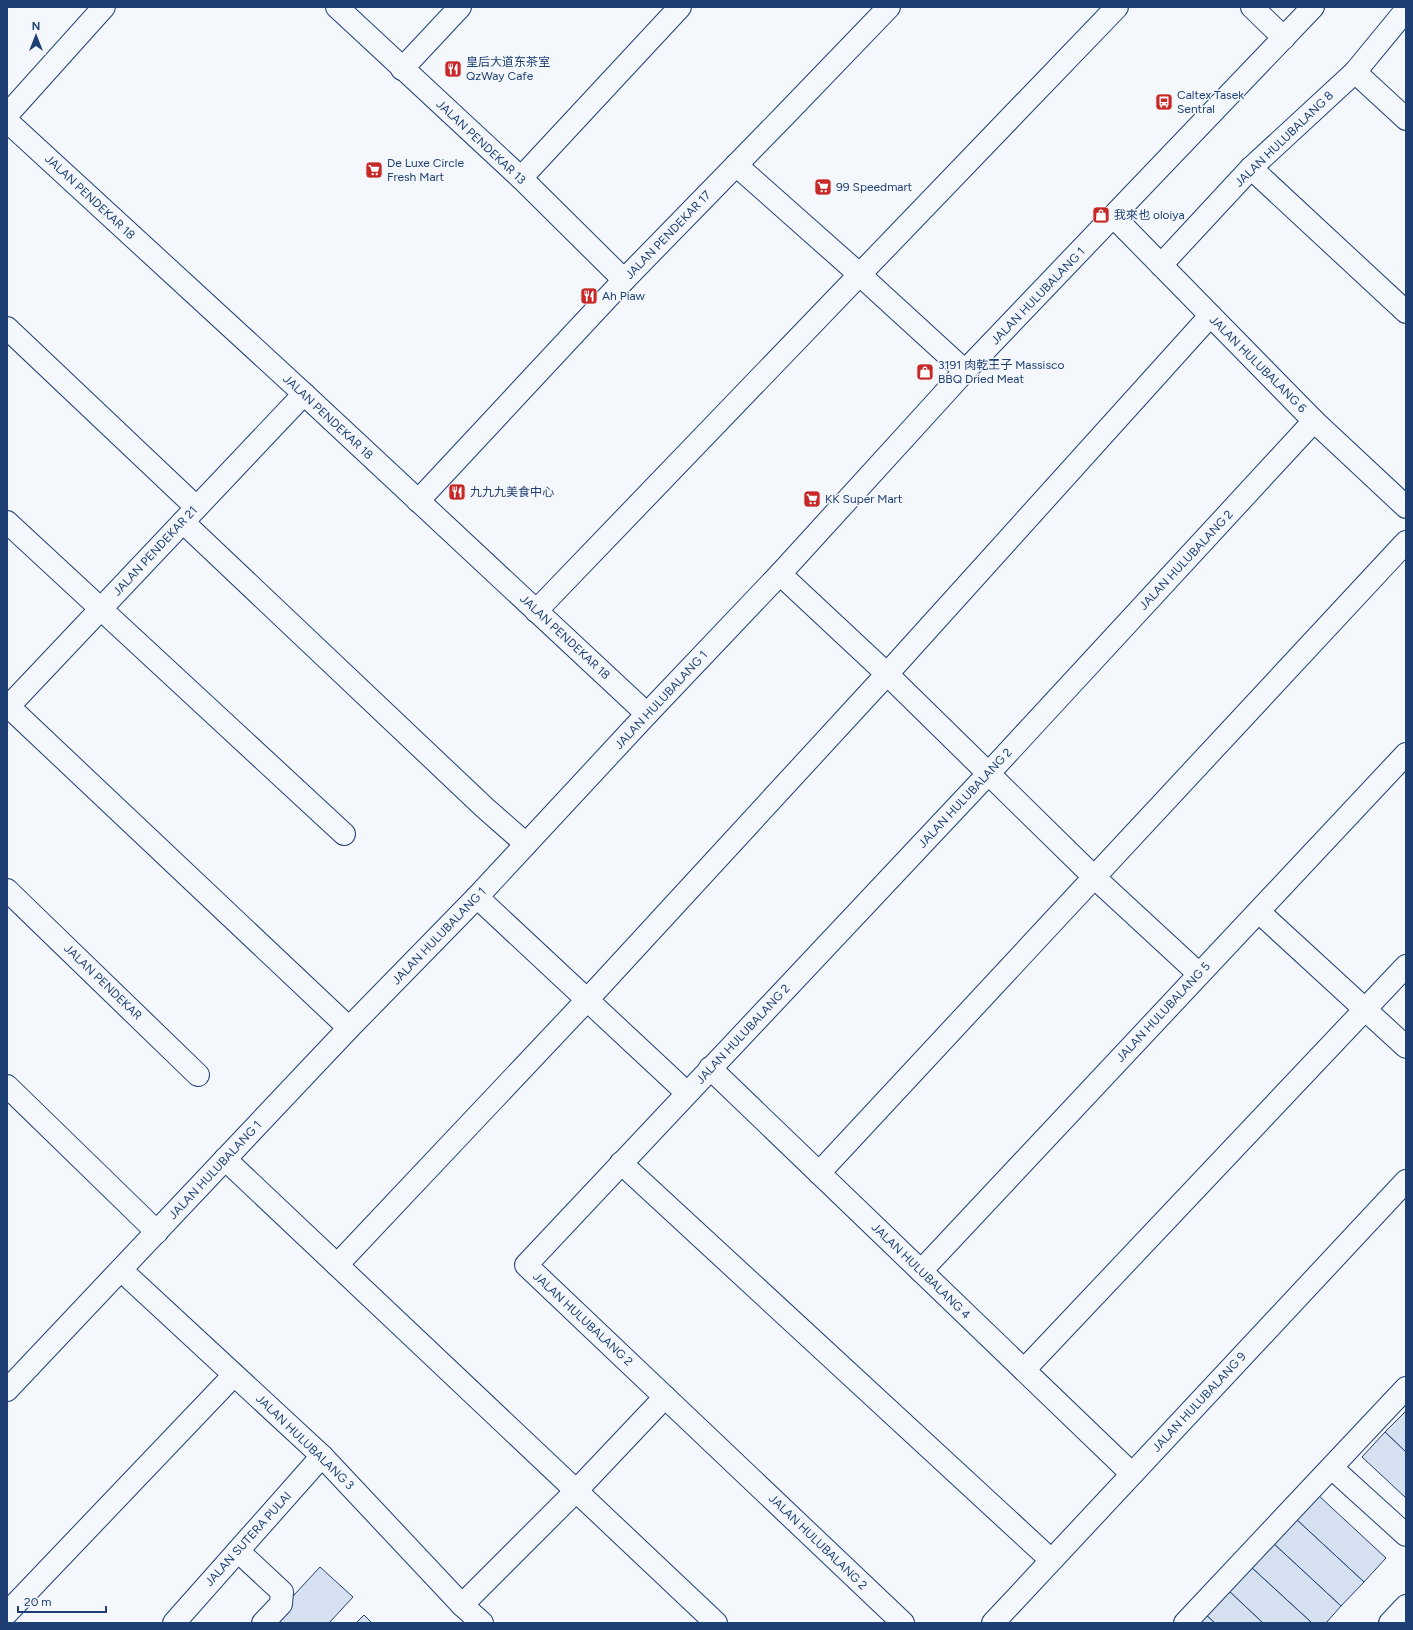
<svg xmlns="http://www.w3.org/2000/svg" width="1413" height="1630" font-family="Figtree,'Noto Sans SC',sans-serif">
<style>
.building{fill:#d5e0f0;stroke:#1d3f73}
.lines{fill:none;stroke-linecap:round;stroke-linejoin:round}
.minor-casing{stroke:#1d3f73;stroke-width:24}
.minor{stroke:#f4f7fb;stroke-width:22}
.labels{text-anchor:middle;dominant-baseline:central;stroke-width:3;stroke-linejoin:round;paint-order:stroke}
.poi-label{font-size:12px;fill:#1d3f73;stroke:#f4f7fb;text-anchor:start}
.street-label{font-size:12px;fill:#1d3f73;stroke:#f4f7fb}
</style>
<rect width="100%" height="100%" fill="#f4f7fb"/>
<!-- building -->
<g class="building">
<polygon points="1406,1411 1406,1452 1385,1432"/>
<polygon points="1385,1432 1406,1452 1406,1498 1362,1457"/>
<polygon points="1318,1495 1386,1558 1364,1582 1296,1519"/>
<polygon points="1296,1519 1364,1582 1341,1606 1273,1543"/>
<polygon points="1273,1543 1341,1606 1326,1623 1312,1623 1251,1567"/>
<polygon points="320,1567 353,1597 329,1623 268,1623"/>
<polygon points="1251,1567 1312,1623 1263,1623 1229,1591"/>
<polygon points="1229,1591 1263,1623 1215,1623 1206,1615"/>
<polygon points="364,1615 372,1623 356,1623"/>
<polygon points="1206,1615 1215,1623 1199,1623"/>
</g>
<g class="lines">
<!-- minor casing -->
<g class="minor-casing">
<g id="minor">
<polyline points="337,7 521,178 624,280"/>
<polyline points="1252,7 1284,38"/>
<polyline points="402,69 460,7"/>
<polyline points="1355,72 1406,119"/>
<polyline points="7,115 104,7"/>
<polyline points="7,121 304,394 647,714"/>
<polyline points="736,165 859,274 965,371"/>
<polyline points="1251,168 1406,312"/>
<polyline points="521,178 680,7"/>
<polyline points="1114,217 1314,421 1406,507"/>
<polyline points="1161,265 1251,168 1355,72 1406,10"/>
<polyline points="7,328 196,507"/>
<polyline points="418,501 624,280 785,115 889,7"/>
<polyline points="7,522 344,834"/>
<polyline points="183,522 485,808 526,844"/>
<polyline points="780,574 887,674 1094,877 1199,974"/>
<polyline points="536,611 1117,7"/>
<polyline points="7,705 349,1028"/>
<polyline points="7,708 304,394"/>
<polyline points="7,890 198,1075"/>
<polyline points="477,897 687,1093"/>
<polyline points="1259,912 1406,1047"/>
<polyline points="710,1068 1132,1474"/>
<polyline points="7,1086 157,1232"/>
<polyline points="225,1159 716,1623"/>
<polyline points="621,1163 1051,1560"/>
<polyline points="819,1173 1406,542"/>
<polyline points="337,1265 587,1000 887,674 1210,316"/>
<polyline points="121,1270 322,1456 462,1605 482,1623"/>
<polyline points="921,1271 1406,754"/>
<polyline points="1024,1370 1406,966"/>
<polyline points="7,1390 349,1028 477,897 647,714 780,574 965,371 1313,7"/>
<polyline points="1332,1468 1406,1535"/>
<polyline points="238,1551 282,1592 281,1604 263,1623"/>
<polyline points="462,1605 576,1491 665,1397"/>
<polyline points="7,1613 234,1375"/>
<polyline points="174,1623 322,1456"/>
<polyline points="903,1623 526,1265 988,774 1314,421"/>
<polyline points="993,1623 1406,1181"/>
<polyline points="1185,1623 1406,1388"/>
<polyline points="1390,1623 1406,1606"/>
</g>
</g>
<!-- minor -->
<use href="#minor" class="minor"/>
</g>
<!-- icons -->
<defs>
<g id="restaurant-square" transform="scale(0.9)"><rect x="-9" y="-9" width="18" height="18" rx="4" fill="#c62828" stroke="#f4f7fb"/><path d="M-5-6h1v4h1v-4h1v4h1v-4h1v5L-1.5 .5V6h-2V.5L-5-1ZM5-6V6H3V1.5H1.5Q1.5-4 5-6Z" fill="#fff"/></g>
<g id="bus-square" transform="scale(0.9)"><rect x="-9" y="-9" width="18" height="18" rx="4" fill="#c62828" stroke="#f4f7fb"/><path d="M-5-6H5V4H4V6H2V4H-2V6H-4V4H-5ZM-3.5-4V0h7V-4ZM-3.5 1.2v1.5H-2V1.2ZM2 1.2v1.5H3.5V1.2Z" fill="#fff"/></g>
<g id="supermarket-square" transform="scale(0.9)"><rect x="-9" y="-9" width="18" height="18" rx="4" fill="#c62828" stroke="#f4f7fb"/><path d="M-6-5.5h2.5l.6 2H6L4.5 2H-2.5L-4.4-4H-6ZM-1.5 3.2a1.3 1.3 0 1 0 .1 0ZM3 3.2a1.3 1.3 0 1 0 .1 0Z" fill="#fff"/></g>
<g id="shop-square" transform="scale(0.9)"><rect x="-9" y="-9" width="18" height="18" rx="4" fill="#c62828" stroke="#f4f7fb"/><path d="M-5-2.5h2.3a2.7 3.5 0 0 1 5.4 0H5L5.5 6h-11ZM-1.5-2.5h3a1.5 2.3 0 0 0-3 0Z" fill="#fff"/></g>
</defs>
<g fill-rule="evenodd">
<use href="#restaurant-square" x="453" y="69"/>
<use href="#bus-square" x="1164" y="102"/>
<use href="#supermarket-square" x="374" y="170"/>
<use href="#supermarket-square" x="823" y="187"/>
<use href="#shop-square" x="1101" y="215"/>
<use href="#restaurant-square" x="589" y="296"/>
<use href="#shop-square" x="925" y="372"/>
<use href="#restaurant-square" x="457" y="492"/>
<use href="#supermarket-square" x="812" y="499"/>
</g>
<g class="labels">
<!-- poi labels -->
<g class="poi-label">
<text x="466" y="62">皇后大道东茶室<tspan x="466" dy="14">QzWay Cafe</tspan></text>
<text x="1177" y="95">Caltex Tasek<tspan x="1177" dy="14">Sentral</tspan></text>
<text x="387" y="163">De Luxe Circle<tspan x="387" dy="14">Fresh Mart</tspan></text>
<text x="836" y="187">99 Speedmart</text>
<text x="1114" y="215">我來也 oloiya</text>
<text x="602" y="296">Ah Piaw</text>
<text x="938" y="365">3191 肉乾王子 Massisco<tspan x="938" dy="14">BBQ Dried Meat</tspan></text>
<text x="470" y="492">九九九美食中心</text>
<text x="825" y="499">KK Super Mart</text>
</g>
<!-- street labels -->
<g class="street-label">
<text transform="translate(1284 139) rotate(-44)">JALAN HULUBALANG 8</text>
<text transform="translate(481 142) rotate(43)">JALAN PENDEKAR 13</text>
<text transform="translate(90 197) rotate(43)">JALAN PENDEKAR 18</text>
<text transform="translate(668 235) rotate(-46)">JALAN PENDEKAR 17</text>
<text transform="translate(1038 296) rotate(-46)">JALAN HULUBALANG 1</text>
<text transform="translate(1258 364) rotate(45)">JALAN HULUBALANG 6</text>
<text transform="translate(328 417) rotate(43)">JALAN PENDEKAR 18</text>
<text transform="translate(155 551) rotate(-47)">JALAN PENDEKAR 21</text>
<text transform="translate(1186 560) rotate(-47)">JALAN HULUBALANG 2</text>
<text transform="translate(565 637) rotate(43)">JALAN PENDEKAR 18</text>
<text transform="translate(661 700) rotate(-47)">JALAN HULUBALANG 1</text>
<text transform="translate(965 798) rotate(-47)">JALAN HULUBALANG 2</text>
<text transform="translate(439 936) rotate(-46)">JALAN HULUBALANG 1</text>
<text transform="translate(103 982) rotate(44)">JALAN PENDEKAR</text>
<text transform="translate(1163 1012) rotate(-47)">JALAN HULUBALANG 5</text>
<text transform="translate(743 1034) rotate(-47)">JALAN HULUBALANG 2</text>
<text transform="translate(215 1170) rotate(-47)">JALAN HULUBALANG 1</text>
<text transform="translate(921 1271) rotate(44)">JALAN HULUBALANG 4</text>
<text transform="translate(583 1319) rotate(43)">JALAN HULUBALANG 2</text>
<text transform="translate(1199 1402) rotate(-47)">JALAN HULUBALANG 9</text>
<text transform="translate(305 1442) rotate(44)">JALAN HULUBALANG 3</text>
<text transform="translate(248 1539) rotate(-48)">JALAN SUTERA PULAI</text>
<text transform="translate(818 1542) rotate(44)">JALAN HULUBALANG 2</text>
</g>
</g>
<!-- border -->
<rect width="1413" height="1630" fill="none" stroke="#1d3f73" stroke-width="16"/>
<!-- north arrow -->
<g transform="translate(36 36)" stroke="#f4f7fb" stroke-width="3" paint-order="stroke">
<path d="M0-3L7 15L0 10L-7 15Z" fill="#1d3f73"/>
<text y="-6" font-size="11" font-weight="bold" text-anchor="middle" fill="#1d3f73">N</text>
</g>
<!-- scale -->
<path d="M18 1606v6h88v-6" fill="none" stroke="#1d3f73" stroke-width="2"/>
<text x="24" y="1606" font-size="12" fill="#1d3f73" stroke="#f4f7fb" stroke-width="3" paint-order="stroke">20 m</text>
</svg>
